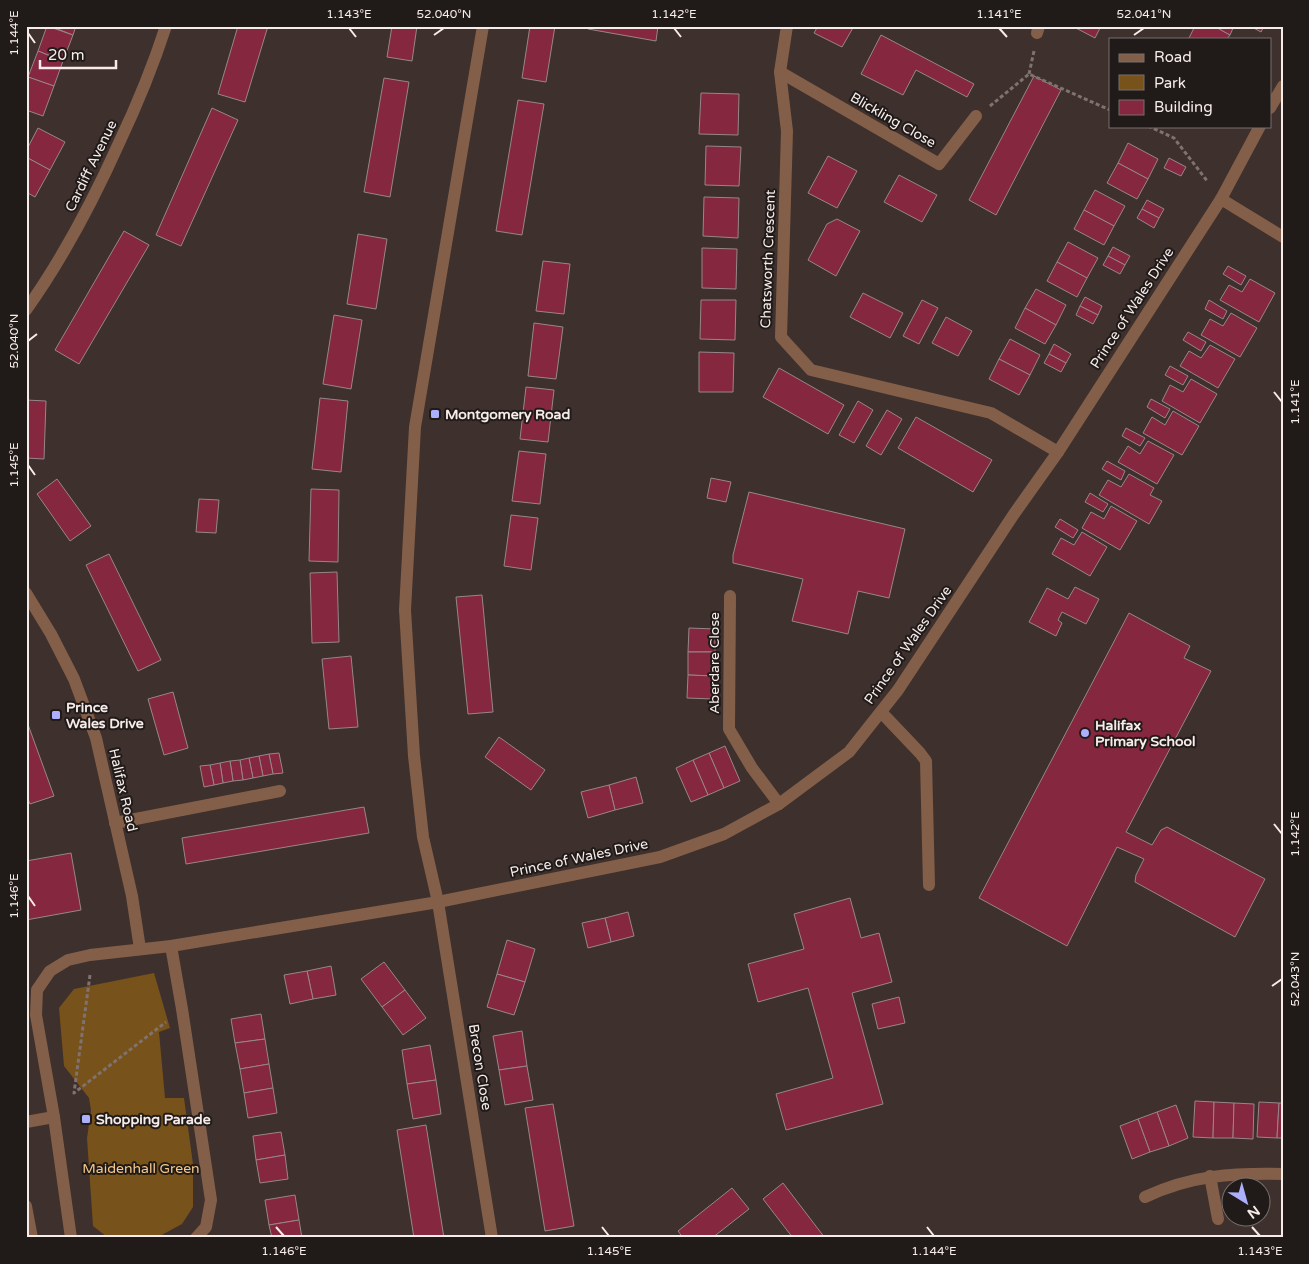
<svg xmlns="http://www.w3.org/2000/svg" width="1309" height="1264" font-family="'Varela Round',sans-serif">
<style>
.green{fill:#77521a}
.building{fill:#85273f;stroke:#978688}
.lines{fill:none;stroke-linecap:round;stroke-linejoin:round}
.path{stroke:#7f726f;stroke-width:3;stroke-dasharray:4 2.5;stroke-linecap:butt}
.service{stroke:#835f49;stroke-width:12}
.pedestrian{stroke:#835f49;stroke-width:12}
.minor{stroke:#835f49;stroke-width:12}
.ticks{fill:none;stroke:#f6ecea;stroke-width:2}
.poi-dot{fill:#acaffb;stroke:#201a18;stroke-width:2}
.labels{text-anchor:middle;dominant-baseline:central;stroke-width:4;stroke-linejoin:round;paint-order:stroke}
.street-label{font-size:14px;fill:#f6ecea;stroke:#201a18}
.poi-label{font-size:14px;font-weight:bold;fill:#f6ecea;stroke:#201a18;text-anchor:start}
.park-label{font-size:14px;fill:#f6c789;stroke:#201a18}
.neatline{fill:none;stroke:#f6ecea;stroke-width:2}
.ticks-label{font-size:12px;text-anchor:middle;fill:#f6ecea}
</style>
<rect width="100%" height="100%" fill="#3e302d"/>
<!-- green -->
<polygon class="green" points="154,973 170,1028 159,1032 165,1098 184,1098 193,1164 193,1207 182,1224 158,1237 114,1238 107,1237 93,1226 87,1138 91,1110 89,1098 64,1066 59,1008 74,989"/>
<!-- building -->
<g class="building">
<polygon points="47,26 73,35 63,61 38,51"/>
<polygon points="50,26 76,26 73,35"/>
<polygon points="238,26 268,26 245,102 218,94"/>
<polygon points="392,26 417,26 412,61 387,57"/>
<polygon points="530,26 555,26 546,82 522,78"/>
<polygon points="588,26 658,26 656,41 588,29"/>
<polygon points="818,26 854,26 842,47 814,33"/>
<polygon points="1072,26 1101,26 1095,38"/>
<polygon points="1195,26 1214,26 1230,35 1227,39 1190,39 1189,38"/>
<polygon points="1214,26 1234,26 1230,35"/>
<polygon points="1250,26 1264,26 1261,32"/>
<polygon points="881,35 974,84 967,97 916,70 903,95 861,74"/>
<polygon points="38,51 63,61 54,86 28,77"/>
<polygon points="1034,76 1061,90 996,215 969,200"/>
<polygon points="28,77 54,86 43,116 26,110 26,82"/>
<polygon points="384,78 409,82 390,197 364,192"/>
<polygon points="701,93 739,94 738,135 699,134"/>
<polygon points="518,100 544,104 522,235 496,231"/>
<polygon points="212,108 238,120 181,246 156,235"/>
<polygon points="38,128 65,142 50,170 26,157 26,151"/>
<polygon points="1128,143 1158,159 1148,179 1118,163"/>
<polygon points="706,146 741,147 739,186 705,185"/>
<polygon points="828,156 857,171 837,208 808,193"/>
<polygon points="26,157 50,170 35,197 26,192"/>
<polygon points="1169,158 1186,167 1181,176 1164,168"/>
<polygon points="1118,163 1148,179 1137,199 1107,183"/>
<polygon points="899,175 937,195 922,222 884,202"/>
<polygon points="1095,190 1125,206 1114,226 1084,210"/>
<polygon points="704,197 739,198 738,238 703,236"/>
<polygon points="1147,200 1164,209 1159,218 1142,209"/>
<polygon points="1142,209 1159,218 1154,228 1137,218"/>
<polygon points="1084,210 1114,226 1104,245 1074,229"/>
<polygon points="837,219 860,231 836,276 808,260 827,224"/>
<polygon points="124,231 149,245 79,364 55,350"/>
<polygon points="358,234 387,239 376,309 347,304"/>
<polygon points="1068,242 1098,258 1087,278 1057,262"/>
<polygon points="1113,247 1130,256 1125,265 1108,256"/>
<polygon points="702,248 737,249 736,289 702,288"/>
<polygon points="1108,256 1125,265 1120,274 1103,265"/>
<polygon points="543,261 570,264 564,314 536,311"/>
<polygon points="1057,262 1087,278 1077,297 1047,281"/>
<polygon points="1228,266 1246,276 1241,285 1223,274"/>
<polygon points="1250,279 1275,293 1259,322 1220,300 1229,285 1242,292"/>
<polygon points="1036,289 1066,305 1056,325 1025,308"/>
<polygon points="863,293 903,313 890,338 850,317"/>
<polygon points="1085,297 1102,306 1098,315 1080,306"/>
<polygon points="701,300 736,300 735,340 700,339"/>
<polygon points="922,300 938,308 919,344 903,336"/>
<polygon points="1209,300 1227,311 1223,319 1205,309"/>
<polygon points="1080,306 1098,315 1093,324 1076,315"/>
<polygon points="1025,308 1056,325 1045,344 1015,328"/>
<polygon points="1231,313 1257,328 1240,357 1201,335 1210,319 1223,326"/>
<polygon points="334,315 362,320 351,389 323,384"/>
<polygon points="946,317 972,331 958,356 932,343"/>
<polygon points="534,323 563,327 556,379 528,376"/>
<polygon points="1188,332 1206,342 1201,351 1183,340"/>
<polygon points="1010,339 1040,355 1030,375 999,359"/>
<polygon points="1054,344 1071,354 1066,363 1049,354"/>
<polygon points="1210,345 1235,359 1218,388 1180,366 1189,351 1201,358"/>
<polygon points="699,352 734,353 733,392 699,392"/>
<polygon points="1049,354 1066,363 1061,372 1044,363"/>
<polygon points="999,359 1030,375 1019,395 989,379"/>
<polygon points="1170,366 1188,376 1183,385 1165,375"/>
<polygon points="779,368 844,405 828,434 763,397"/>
<polygon points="1191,379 1217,394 1200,423 1162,401 1170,385 1183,392"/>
<polygon points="526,387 554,390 548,442 520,439"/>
<polygon points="320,398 348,401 341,472 312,469"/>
<polygon points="1151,399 1170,409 1165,418 1147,407"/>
<polygon points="26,400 46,401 44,459 26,458"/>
<polygon points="858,401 873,410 854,443 839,435"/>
<polygon points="887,410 902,419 881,455 866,446"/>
<polygon points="1173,411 1199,426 1182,455 1143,433 1152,417 1165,425"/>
<polygon points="916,417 992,460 973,492 898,448"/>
<polygon points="1126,428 1145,438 1140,446 1122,436"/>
<polygon points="1148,441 1174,455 1157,484 1118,462 1128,446 1140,454"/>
<polygon points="519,451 546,454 540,504 512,501"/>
<polygon points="1107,461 1125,471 1121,480 1102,469"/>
<polygon points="1129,474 1154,488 1150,495 1162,501 1149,524 1099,495 1108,480 1121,487"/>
<polygon points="711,478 731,482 726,502 707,498"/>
<polygon points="57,479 91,526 70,541 37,494"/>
<polygon points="311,489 339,490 338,562 309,561"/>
<polygon points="749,492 905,529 889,598 858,591 848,634 792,621 803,579 733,563 733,555"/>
<polygon points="1090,493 1108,504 1103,512 1085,502"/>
<polygon points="199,499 219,500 216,533 196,532"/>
<polygon points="1111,506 1137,521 1120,550 1082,528 1091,512 1104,519"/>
<polygon points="511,515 538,518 531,570 504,566"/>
<polygon points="1060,519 1078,530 1073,538 1055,527"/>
<polygon points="1082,532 1107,547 1090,576 1052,554 1061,538 1074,545"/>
<polygon points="109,554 161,660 138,671 86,565"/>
<polygon points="337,572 339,642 312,643 310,573"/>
<polygon points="1075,587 1099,599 1086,624 1062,612 1058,620 1062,623 1056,636 1029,622 1047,588 1068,599"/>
<polygon points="482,595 493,712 468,714 456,597"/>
<polygon points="1129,613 1190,646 1184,658 1211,671 1126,832 1152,845 1161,830 1167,827 1265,879 1235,937 1135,882 1136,875 1144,859 1117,847 1067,946 979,898"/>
<polygon points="689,628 715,629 715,652 688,652"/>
<polygon points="688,652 715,652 714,676 688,675"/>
<polygon points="351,656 358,727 329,729 322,659"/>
<polygon points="688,675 714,676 713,699 687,698"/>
<polygon points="173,692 188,748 164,755 148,699"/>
<polygon points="26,719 54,796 30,804 26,794"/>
<polygon points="499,737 545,770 531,790 485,757"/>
<polygon points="725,746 740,781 724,788 709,753"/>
<polygon points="279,753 283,773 273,774 269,754"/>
<polygon points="709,753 724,788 708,795 693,760"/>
<polygon points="269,754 273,774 263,776 259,756"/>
<polygon points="259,756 263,776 253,778 249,758"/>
<polygon points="249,758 253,778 243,780 240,760"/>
<polygon points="240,760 243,780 233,781 230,761"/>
<polygon points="693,760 708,795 691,802 676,768"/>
<polygon points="230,761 233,781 223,783 220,763"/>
<polygon points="220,763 223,783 214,785 210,765"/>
<polygon points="210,765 214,785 204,787 200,766"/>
<polygon points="636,777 643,803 615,810 609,785"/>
<polygon points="609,785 615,810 588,818 581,792"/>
<polygon points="364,807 369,833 186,864 182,838"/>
<polygon points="71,853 81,910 26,920 26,861"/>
<polygon points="850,898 861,938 879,933 892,982 852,993 883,1104 786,1130 776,1094 833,1078 808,988 758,1002 748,964 804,949 794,914"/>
<polygon points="628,912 634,936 611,942 605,918"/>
<polygon points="605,918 611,942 588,948 582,923"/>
<polygon points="507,940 535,949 525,982 497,974"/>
<polygon points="384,962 405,990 382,1007 361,979"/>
<polygon points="331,966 336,995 313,999 307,971"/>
<polygon points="307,971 313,999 290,1004 284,975"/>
<polygon points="497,974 525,982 514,1015 487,1007"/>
<polygon points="405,990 426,1018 403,1035 382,1007"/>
<polygon points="899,997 905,1023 878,1029 872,1004"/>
<polygon points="261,1014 265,1039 235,1043 231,1019"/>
<polygon points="522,1031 527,1066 499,1070 493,1036"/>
<polygon points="265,1039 269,1064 240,1069 235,1043"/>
<polygon points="430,1045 436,1080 407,1084 402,1050"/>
<polygon points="269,1064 273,1088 244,1093 240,1069"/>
<polygon points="527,1066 533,1100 505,1105 499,1070"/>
<polygon points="436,1080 441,1114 413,1119 407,1084"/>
<polygon points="273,1088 277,1113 248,1118 244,1093"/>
<polygon points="1195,1101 1214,1102 1213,1138 1193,1137"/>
<polygon points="1214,1102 1234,1103 1233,1138 1213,1138"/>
<polygon points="1259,1102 1279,1103 1277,1138 1257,1137"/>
<polygon points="1234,1103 1254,1104 1253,1139 1233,1138"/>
<polygon points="1279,1103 1283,1103 1283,1138 1277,1138"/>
<polygon points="553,1104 574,1226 545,1231 525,1108"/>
<polygon points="1176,1105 1188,1138 1169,1146 1157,1112"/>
<polygon points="1157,1112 1169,1146 1150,1152 1138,1119"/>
<polygon points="1138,1119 1150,1152 1132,1159 1120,1126"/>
<polygon points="426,1125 444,1238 414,1238 397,1130"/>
<polygon points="281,1132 285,1155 256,1160 253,1136"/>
<polygon points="285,1155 288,1179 260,1183 256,1160"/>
<polygon points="783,1183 825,1238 793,1238 763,1199"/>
<polygon points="732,1188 749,1209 712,1238 683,1238 678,1231"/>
<polygon points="295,1195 299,1220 269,1225 265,1200"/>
<polygon points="299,1220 302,1238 272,1238 269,1225"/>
</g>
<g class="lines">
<!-- path -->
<g class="path">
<polyline points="1029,74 1034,51"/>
<polyline points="990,106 1029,74 1110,110"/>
<polyline points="1148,126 1174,138 1208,182"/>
<polyline points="90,975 74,1093 166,1022"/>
</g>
<!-- service -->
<g class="service">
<polyline points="881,712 920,753 926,761 929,885"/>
<polyline points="115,823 280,791"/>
</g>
<!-- pedestrian -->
<polyline class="pedestrian" points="26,1206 32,1238"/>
<!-- minor -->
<g class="minor">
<polyline points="483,26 415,427 405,610 414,756 423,837 438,902 492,1238"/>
<polyline points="787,26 780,72 787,131 781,337 811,370 991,413 1058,452"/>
<polyline points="1037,33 1039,26"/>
<polyline points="780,72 939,164 976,116"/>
<polyline points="1270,108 1283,86"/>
<polyline points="1221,199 1283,237"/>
<path d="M26 310C63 258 93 201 119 143 137 105 153 66 166 26"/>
<polyline points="26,593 51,634 74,679 96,738 132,896 140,949"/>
<polyline points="730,596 729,729 752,768 779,804"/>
<polyline points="171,946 182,1009 211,1200 206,1227 196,1238"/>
<polyline points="26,1122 54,1117"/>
<polyline points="1210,1176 1218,1219"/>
<path d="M1145 1197C1192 1175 1232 1173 1283 1174"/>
<polyline points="71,1238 54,1117 36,1015 37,990 50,971 68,960 90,955 171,946 438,902 660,857 724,834 779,804 849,752 898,690 1014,514 1058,452 1221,199 1260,126"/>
</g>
</g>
<!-- ticks -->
<path class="ticks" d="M349 28 356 37M674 28 681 37M999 28 1007 37M28 33 35 43M434 35 444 28M1134 35 1144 28M28 341 37 334M1274 392 1282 402M28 465 35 475M1274 824 1282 834M28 896 35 906M1272 986 1282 979M276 1227 284 1236M602 1227 609 1236M927 1227 934 1236M1252 1227 1260 1236"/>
<!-- markers -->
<g class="poi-dot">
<rect x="430" y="409" width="10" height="10" rx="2.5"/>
<rect x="51" y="710" width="10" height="10" rx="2.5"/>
<circle cx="1085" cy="733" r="5"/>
<rect x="81" y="1114" width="10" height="10" rx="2.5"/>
</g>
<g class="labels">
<!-- street labels -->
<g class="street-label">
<text transform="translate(893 120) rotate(30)">Blickling Close</text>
<text transform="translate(91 166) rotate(-64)">Cardiff Avenue</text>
<text transform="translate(768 259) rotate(-88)">Chatsworth Crescent</text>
<text transform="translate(1132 308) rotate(-57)">Prince of Wales Drive</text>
<text transform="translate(908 645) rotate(-55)">Prince of Wales Drive</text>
<text transform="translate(714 663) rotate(-90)">Aberdare Close</text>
<text transform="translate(123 790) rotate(77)">Halifax Road</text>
<text transform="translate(579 858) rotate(-12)">Prince of Wales Drive</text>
<text transform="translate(480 1067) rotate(81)">Brecon Close</text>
</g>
<!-- poi labels -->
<g class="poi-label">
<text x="445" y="414">Montgomery Road</text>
<text x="66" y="707">Prince<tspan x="66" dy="16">Wales Drive</tspan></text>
<text x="1095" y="725">Halifax<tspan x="1095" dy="16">Primary School</tspan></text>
<text x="96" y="1119">Shopping Parade</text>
</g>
<!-- park labels -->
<g class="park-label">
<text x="141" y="1168">Maidenhall Green</text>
</g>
</g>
<!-- border -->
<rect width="1309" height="1264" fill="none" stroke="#201a18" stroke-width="55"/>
<!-- legend -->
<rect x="1109" y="38" width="162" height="90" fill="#201a18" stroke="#766e6c"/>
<rect x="1119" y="54" width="25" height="8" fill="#835f49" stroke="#766e6c"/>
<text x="1154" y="62" font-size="15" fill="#f6ecea">Road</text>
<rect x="1119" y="75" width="25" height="15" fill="#77521a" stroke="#766e6c"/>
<text x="1154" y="88" font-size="15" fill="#f6ecea">Park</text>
<rect x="1119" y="100" width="25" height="15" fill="#85273f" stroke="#766e6c"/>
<text x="1154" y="112" font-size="15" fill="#f6ecea">Building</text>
<!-- north arrow -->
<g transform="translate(1246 1202) rotate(143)"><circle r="24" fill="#201a18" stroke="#766e6c"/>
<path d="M0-4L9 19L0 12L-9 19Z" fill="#acaffb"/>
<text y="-8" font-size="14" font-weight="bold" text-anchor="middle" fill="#f6ecea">N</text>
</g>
<!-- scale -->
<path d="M40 60v8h76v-8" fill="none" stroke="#f6ecea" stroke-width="2.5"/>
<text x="48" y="60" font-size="15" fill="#f6ecea" stroke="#201a18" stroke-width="4" paint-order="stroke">20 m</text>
<rect x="28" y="28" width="1254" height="1208" class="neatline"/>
<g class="ticks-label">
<text x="349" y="18">1.143°E</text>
<text x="444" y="18">52.040°N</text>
<text x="674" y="18">1.142°E</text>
<text x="999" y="18">1.141°E</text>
<text x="1144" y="18">52.041°N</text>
<text transform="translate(14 33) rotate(-90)" y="4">1.144°E</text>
<text transform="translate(14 341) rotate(-90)" y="4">52.040°N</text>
<text transform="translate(1295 402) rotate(-90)" y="4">1.141°E</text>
<text transform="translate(14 465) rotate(-90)" y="4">1.145°E</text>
<text transform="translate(1295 834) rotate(-90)" y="4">1.142°E</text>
<text transform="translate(14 896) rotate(-90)" y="4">1.146°E</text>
<text transform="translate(1295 979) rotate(-90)" y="4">52.043°N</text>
<text x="284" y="1255">1.146°E</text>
<text x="609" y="1255">1.145°E</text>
<text x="934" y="1255">1.144°E</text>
<text x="1260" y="1255">1.143°E</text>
</g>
</svg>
